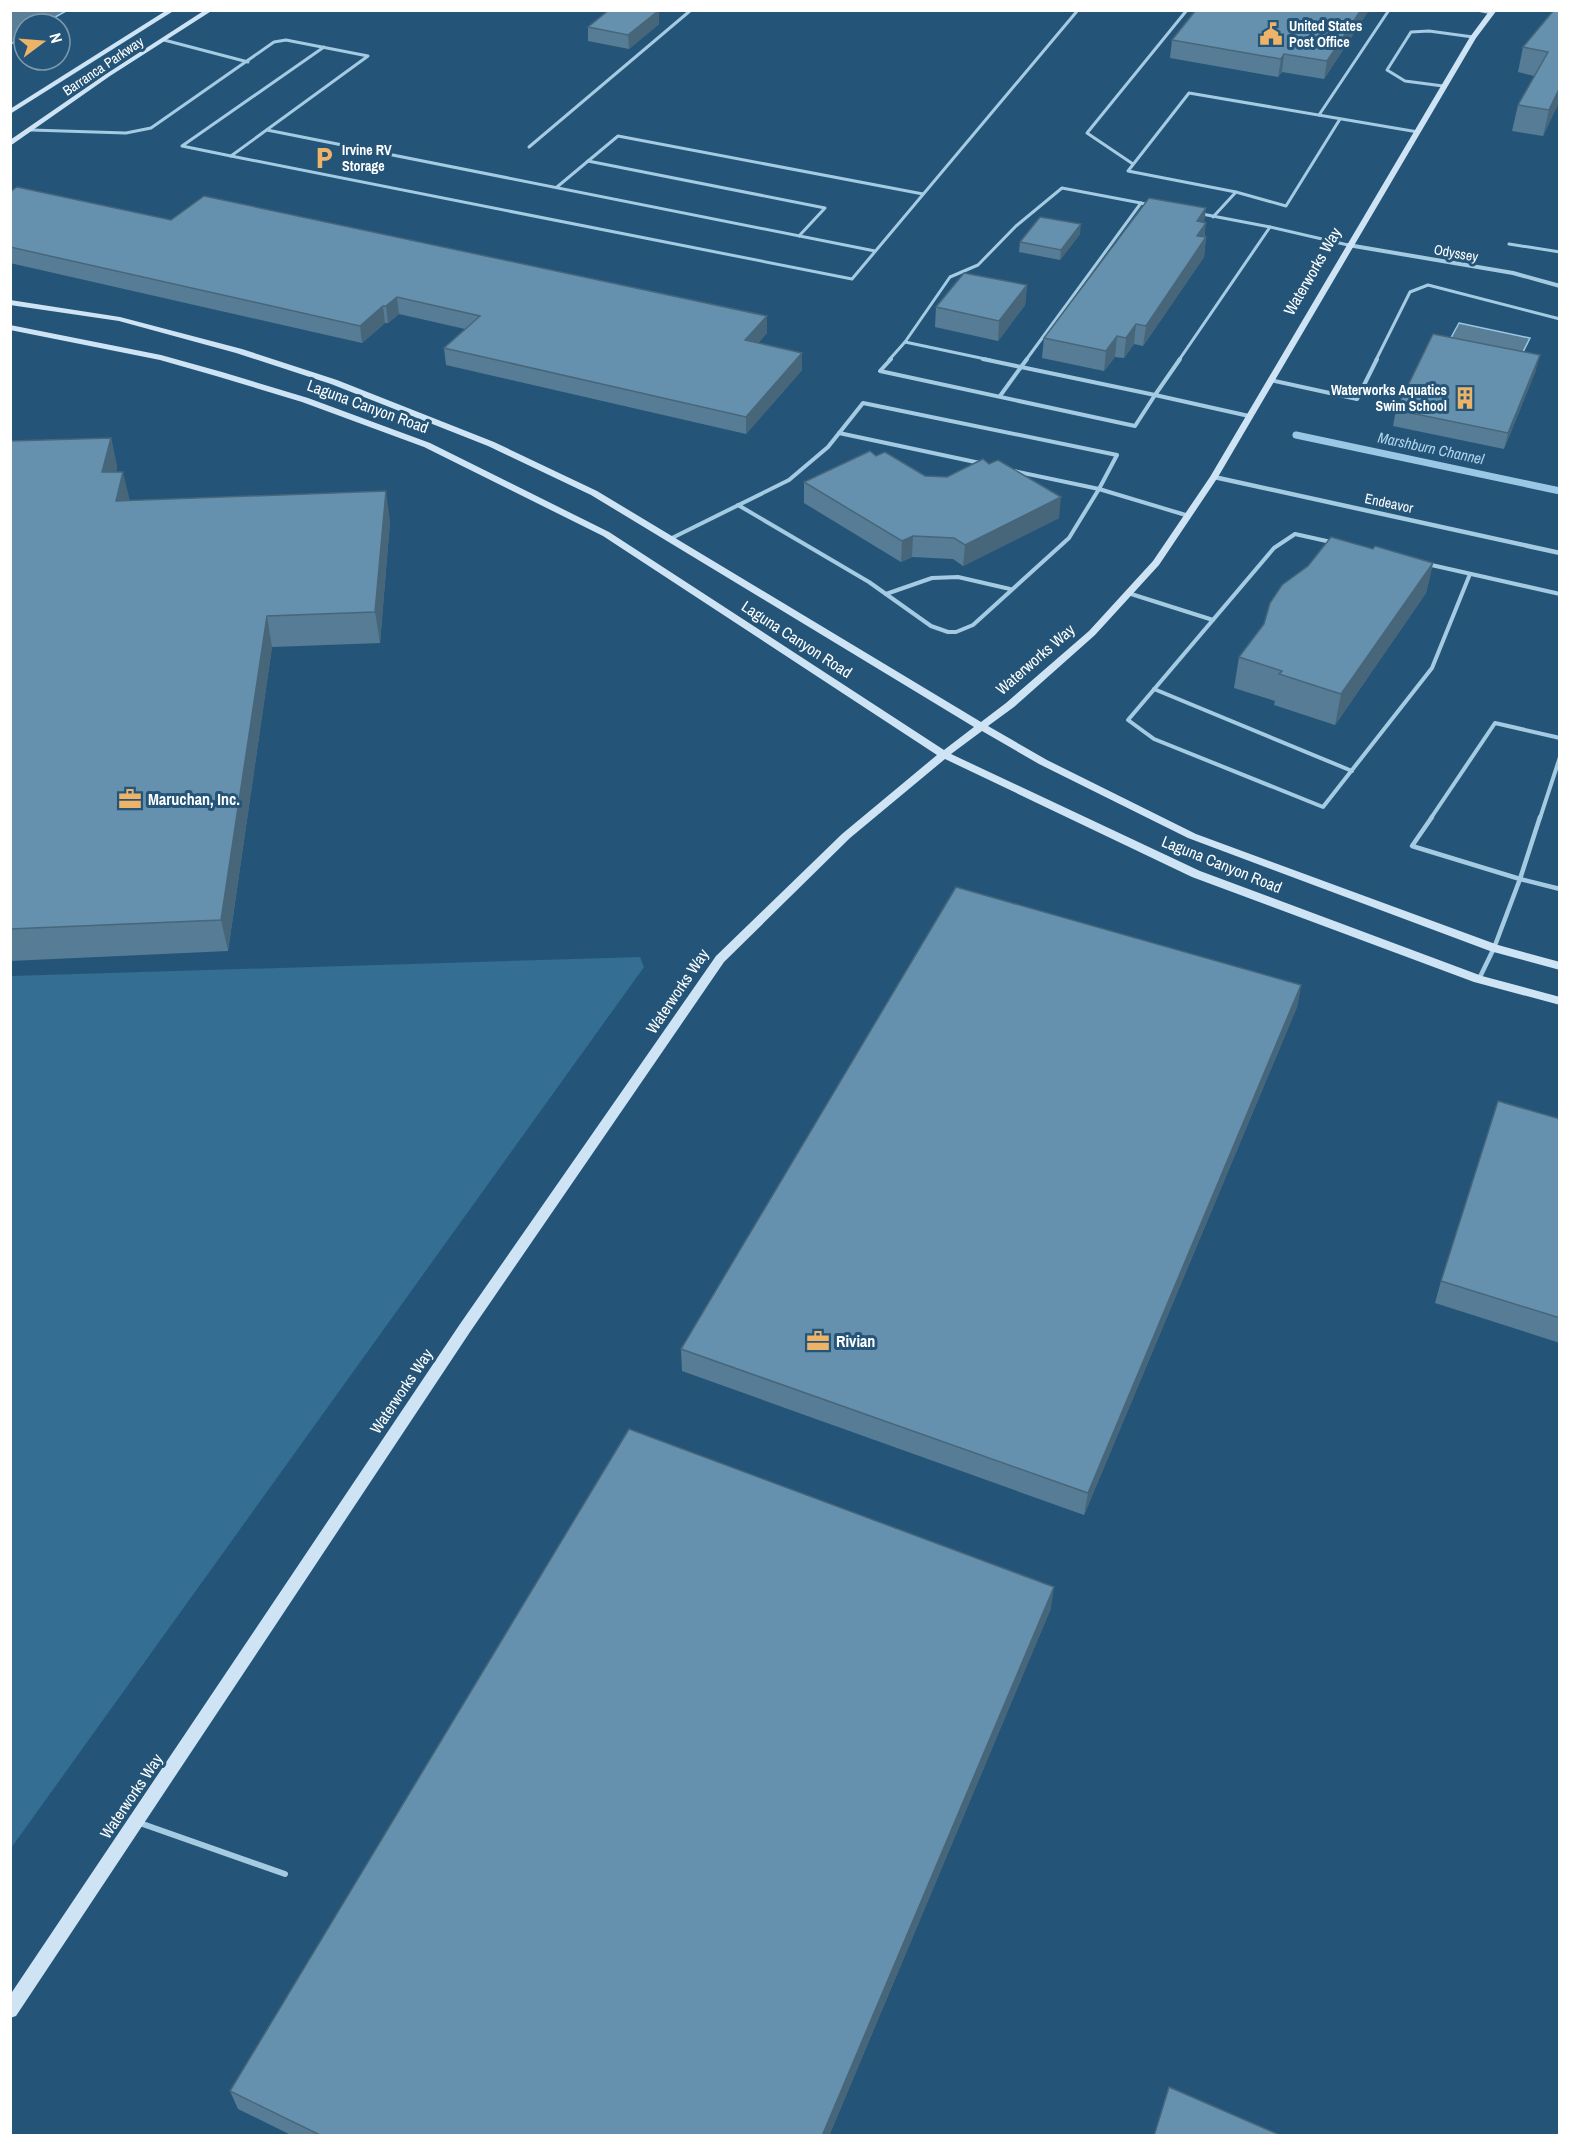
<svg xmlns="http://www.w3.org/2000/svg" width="1570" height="2146" font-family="'Archivo Narrow',sans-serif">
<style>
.green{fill:#346e93}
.water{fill:#597e96;stroke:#9ac8e4;stroke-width:1.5}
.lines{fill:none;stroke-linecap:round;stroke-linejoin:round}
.stream{stroke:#9ac8e4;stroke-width:7}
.lane-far3{stroke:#a5cbe3;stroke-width:3}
.lane-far2{stroke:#a5cbe3;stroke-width:4}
.lane-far1{stroke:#a5cbe3;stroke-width:4.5}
.lane{stroke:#a5cbe3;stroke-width:6}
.street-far1{stroke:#a5cbe3;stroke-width:4}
.street{stroke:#a5cbe3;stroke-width:4.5}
.secondary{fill:#cee4f4;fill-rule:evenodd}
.wall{fill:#577d96}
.shaded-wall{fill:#47667a}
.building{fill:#6591ae;stroke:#47667a;stroke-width:1.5}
.labels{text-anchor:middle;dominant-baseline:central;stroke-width:6;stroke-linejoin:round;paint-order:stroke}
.far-poi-label{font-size:14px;font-weight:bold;fill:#fff;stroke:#245578;text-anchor:start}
.far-street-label{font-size:14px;fill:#fff;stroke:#245578}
.far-water-label{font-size:15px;font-style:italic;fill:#b0d4eb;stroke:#245578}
.street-label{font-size:16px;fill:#fff;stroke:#245578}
.poi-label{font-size:16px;font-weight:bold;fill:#fff;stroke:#245578;text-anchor:start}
</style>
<rect width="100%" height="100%" fill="#245578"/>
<!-- green -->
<polygon class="green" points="640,957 644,967 11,1848 11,976"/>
<!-- water -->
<g class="water">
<polygon points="11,10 66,10 66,11 43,24 24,24 24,36 11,44"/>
<polygon points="1459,323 1530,338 1519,360 1447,345"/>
</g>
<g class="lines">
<!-- stream -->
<polyline class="stream" points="1296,435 1560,491"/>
<!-- lane-far3 -->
<g class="lane-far3">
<polyline points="1477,10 1492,13"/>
<polyline points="164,40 248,62"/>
<polyline points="1443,86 1405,81 1387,70 1411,32 1429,31 1473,37"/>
<polyline points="1319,115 1389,10"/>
<polyline points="1340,119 1286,206 1236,192 1128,171 1189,93 1418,132"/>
<polyline points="31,130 126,133 151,128 274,42 286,40 368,56 231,156 852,279 1078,10"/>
<polyline points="267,130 875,251"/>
<polyline points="529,147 691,10"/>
<polyline points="231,156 182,146 324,47"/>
<polyline points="588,161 825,208 799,236"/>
<polyline points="1133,164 1087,133 1187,10"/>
<polyline points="557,187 618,136 923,194"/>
<polyline points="1202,214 1270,227"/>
<polyline points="1213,217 1236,192"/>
<polyline points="1509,244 1560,252"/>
<polyline points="905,342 950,277 978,265 1016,226 1062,188 1141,203"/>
<polyline points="889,360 905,342 990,360"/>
<polyline points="1026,360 1141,203 1149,205"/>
<polyline points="1179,360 1270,227 1348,245"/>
<polyline points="1376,360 1410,292 1428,285 1560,319"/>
</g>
<!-- lane-far2 -->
<g class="lane-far2">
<polyline points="891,359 880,371 1135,426 1155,395 1021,367"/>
<polyline points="983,359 1021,367"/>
<polyline points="1180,359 1155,395 1249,416"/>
<polyline points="1021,367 1027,359"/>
<polyline points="1270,380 1357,399 1377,359"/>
<polyline points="1000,396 1021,367"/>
<polyline points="839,433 980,463"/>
<polyline points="738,505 869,582 931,626 948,632 956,632 973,625 1069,538 1099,489 1014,471"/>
<polyline points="670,539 789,480 828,447 863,403 1117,455 1099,489 1189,516"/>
<polyline points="1331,542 1295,534 1274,548 1128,720 1154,739 1323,807 1432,668 1470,574"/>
<polyline points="1427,564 1560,594"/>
<polyline points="1128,593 1213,620"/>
<polyline points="886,594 932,578 958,577 1010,589"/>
<polyline points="1154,689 1352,771"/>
<polyline points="1431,818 1495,723 1560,738"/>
<polyline points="1540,818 1560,757"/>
</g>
<!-- lane-far1 -->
<g class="lane-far1">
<polyline points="1432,817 1412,846 1520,879 1494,948 1479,979"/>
<polyline points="1540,817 1520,879 1560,889"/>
</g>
<!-- lane -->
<polyline class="lane" points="137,1822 285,1874"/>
<!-- street-far1 -->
<polyline class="street-far1" points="1348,245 1513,273 1560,286"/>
<!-- street -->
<polyline class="street" points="1214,477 1560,553"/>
<!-- secondary -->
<g class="secondary">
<polygon points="167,10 175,10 10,114 10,109"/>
<polygon points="205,10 213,10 110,76 10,146 10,140 106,74"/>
<polygon points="1490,10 1497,10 1476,38 1218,477 1159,565 1095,635 1014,707 988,726 1047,760 1196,834 1498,945 1560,962 1560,970 1490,951 1188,838 1039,764 982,731 951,754 1200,871 1482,976 1560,997 1560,1005 1474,982 1192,877 945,759 850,838 724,962 470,1332 16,2016 10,2018 10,1995 460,1324 716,956 842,834 937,755 603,536 424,447 302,402 216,376 160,360 10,330 10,325 161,355 222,372 308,398 430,443 609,532 944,750 974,727 591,495 488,446 331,384 236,353 119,321 10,305 10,300 120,317 242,349 337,380 494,442 597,491 981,722 1006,703 1089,631 1153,561 1210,477 1470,37"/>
</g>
</g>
<!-- wall -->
<g class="wall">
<polygon points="1369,10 1324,79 1282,72 1278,77 1170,58 1172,40"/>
<polygon points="1560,10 1560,100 1543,136 1512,131 1518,105 1534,76 1518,72 1523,47"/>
<polygon points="658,19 659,24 629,49 588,41 588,27 659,19"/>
<polygon points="10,192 171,220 767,333 758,343 802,353 802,370 746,434 446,365 444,348 465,329 399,314 388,323 385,323 362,343 10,263"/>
<polygon points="1205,222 1205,237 1206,237 1204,257 1143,346 1134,344 1124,358 1115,357 1104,371 1042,358 1044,338"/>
<polygon points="1080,234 1060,260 1019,252 1020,242"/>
<polygon points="1027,285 1025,305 998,341 935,327 936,307"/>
<polygon points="1536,370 1504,449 1393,426 1396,410"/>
<polygon points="111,438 117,467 116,472 129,500 390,521 380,643 272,647 228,951 10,961 10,441"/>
<polygon points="876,456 925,476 1059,518 963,566 953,559 912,557 901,562 804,503 804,482"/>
<polygon points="1373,549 1433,563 1426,593 1335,725 1274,705 1275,701 1234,688 1239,657"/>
<polygon points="1301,985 1297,1007 1084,1515 682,1371 681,1349"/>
<polygon points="1560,1119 1560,1343 1435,1303 1441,1281"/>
<polygon points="1051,1608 829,2136 293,2136 238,2109 230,2091"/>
</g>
<!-- shaded-wall -->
<g class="shaded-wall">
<polygon points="653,10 659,10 659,24 629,49 628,35"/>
<polygon points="1361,10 1369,10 1324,79 1327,61"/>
<polygon points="1284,54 1282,72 1278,77 1281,59"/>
<polygon points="1560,87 1560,100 1543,136 1549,110"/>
<polygon points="1206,208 1204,226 1206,223 1204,241 1206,237 1204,257 1143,346 1146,326 1197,221"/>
<polygon points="1081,224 1080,234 1060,260 1061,250"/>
<polygon points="1027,285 1025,305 998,341 999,321"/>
<polygon points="397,297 399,314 388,323 386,306"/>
<polygon points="383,306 385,323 362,343 360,326"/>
<polygon points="767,316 767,333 746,357 745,340"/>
<polygon points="1136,324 1134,344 1124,358 1126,338"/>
<polygon points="1117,336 1115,357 1104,371 1106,351"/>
<polygon points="802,353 802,370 746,434 746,417"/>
<polygon points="1540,355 1536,370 1504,449 1508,433"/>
<polygon points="111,438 117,467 108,502 102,472"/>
<polygon points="123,472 130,501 116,501"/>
<polygon points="386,491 390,521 380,643 375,612"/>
<polygon points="1061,497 1059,518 963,566 965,545"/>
<polygon points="913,536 912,557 901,562 902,541"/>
<polygon points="1433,563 1426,593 1335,725 1341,694"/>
<polygon points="267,616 272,647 228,951 221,920"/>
<polygon points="1301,985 1297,1007 1084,1515 1088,1493"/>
<polygon points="1054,1587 1051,1608 829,2136 822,2136"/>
</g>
<!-- building -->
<g class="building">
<polygon points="609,10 658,10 658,11 628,35 588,27"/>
<polygon points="1196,10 1361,10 1327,61 1284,54 1281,59 1172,40"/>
<polygon points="1554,10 1560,10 1560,87 1549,110 1518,105 1548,52 1523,47"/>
<polygon points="17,187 171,220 204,196 767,316 745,340 802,353 746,417 444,348 480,316 397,297 386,306 383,306 360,326 10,247 10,192"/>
<polygon points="1149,198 1206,208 1197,221 1206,223 1197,236 1206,237 1146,326 1136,324 1126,338 1117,336 1106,351 1044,338"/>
<polygon points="1040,217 1081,224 1061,250 1020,242"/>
<polygon points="964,273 1027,285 999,321 936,307"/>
<polygon points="1433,334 1540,355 1508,433 1396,410"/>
<polygon points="111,438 102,472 123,472 116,501 386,491 375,612 267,616 221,920 10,929 10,441"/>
<polygon points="870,451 876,456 885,452 925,476 947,477 983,459 989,464 998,460 1061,497 965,545 954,538 913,536 902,541 804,482"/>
<polygon points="1331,537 1373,549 1375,546 1433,563 1341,694 1279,674 1282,671 1239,657 1264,624 1270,603 1282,585 1308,566"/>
<polygon points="956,887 1301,985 1088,1493 681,1349"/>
<polygon points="1498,1101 1560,1119 1560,1318 1441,1281"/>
<polygon points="629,1429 1054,1587 822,2136 322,2136 230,2091"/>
<polygon points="1169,2087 1282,2136 1154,2136"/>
</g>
<!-- icons -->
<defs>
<g id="civic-bare" transform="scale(1.8)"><path d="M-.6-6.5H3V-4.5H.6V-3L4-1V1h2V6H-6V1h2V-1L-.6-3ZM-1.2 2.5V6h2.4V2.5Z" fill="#edb369" stroke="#245578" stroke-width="2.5" paint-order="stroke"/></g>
<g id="parking-bare" transform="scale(1.8)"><path d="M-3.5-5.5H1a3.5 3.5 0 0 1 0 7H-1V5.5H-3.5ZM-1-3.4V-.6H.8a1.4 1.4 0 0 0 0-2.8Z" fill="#edb369" stroke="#245578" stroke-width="2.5" paint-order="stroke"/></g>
<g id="building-bare" transform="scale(1.8)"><path d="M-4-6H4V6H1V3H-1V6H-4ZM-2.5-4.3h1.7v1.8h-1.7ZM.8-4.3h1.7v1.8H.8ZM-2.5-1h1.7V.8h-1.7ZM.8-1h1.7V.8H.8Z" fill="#edb369" stroke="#245578" stroke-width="2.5" paint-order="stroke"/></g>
<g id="office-bare" transform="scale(1.8)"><path d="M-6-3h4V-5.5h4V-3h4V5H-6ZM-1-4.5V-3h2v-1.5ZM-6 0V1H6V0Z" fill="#edb369" stroke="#245578" stroke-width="2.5" paint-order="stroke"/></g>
</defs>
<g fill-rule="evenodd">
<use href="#civic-bare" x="1271" y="34"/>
<use href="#parking-bare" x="324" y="158"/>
<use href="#building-bare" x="1465" y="398"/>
<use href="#office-bare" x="130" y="799"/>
<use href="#office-bare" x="818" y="1341"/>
</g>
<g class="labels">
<!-- far-poi labels -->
<g class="far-poi-label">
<text x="1289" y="26">United States<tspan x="1289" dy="16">Post Office</tspan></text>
<text x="342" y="150">Irvine RV<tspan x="342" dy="16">Storage</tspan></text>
<text x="1447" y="390" text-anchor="end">Waterworks Aquatics<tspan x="1447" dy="16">Swim School</tspan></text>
</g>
<!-- far-street labels -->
<g class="far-street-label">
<text transform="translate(103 66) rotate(-34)">Barranca Parkway</text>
<text transform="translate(1456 253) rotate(10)">Odyssey</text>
<text transform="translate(1389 503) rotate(12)">Endeavor</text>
</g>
<!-- far-water labels -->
<g class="far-water-label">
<text transform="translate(1431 448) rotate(12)">Marshburn Channel</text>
</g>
<!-- street labels -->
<g class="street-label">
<text transform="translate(1312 271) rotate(-60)">Waterworks Way</text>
<text transform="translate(368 406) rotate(20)">Laguna Canyon Road</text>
<text transform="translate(797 639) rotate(33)">Laguna Canyon Road</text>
<text transform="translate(1035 659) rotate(-41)">Waterworks Way</text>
<text transform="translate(1222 864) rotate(22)">Laguna Canyon Road</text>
<text transform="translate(677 991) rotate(-56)">Waterworks Way</text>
<text transform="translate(401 1391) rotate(-56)">Waterworks Way</text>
<text transform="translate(131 1796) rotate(-56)">Waterworks Way</text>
</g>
<!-- poi labels -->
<g class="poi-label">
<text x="148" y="799">Maruchan, Inc.</text>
<text x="836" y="1341">Rivian</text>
</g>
</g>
<!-- border -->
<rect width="1570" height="2146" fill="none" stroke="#ffffff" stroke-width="24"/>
<!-- north arrow -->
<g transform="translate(42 42) rotate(74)"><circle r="28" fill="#245578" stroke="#7c99ae" stroke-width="1.5"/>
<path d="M0-4.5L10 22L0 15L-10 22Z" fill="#edb369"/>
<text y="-9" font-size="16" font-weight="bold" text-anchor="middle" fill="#ffffff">N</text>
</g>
</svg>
